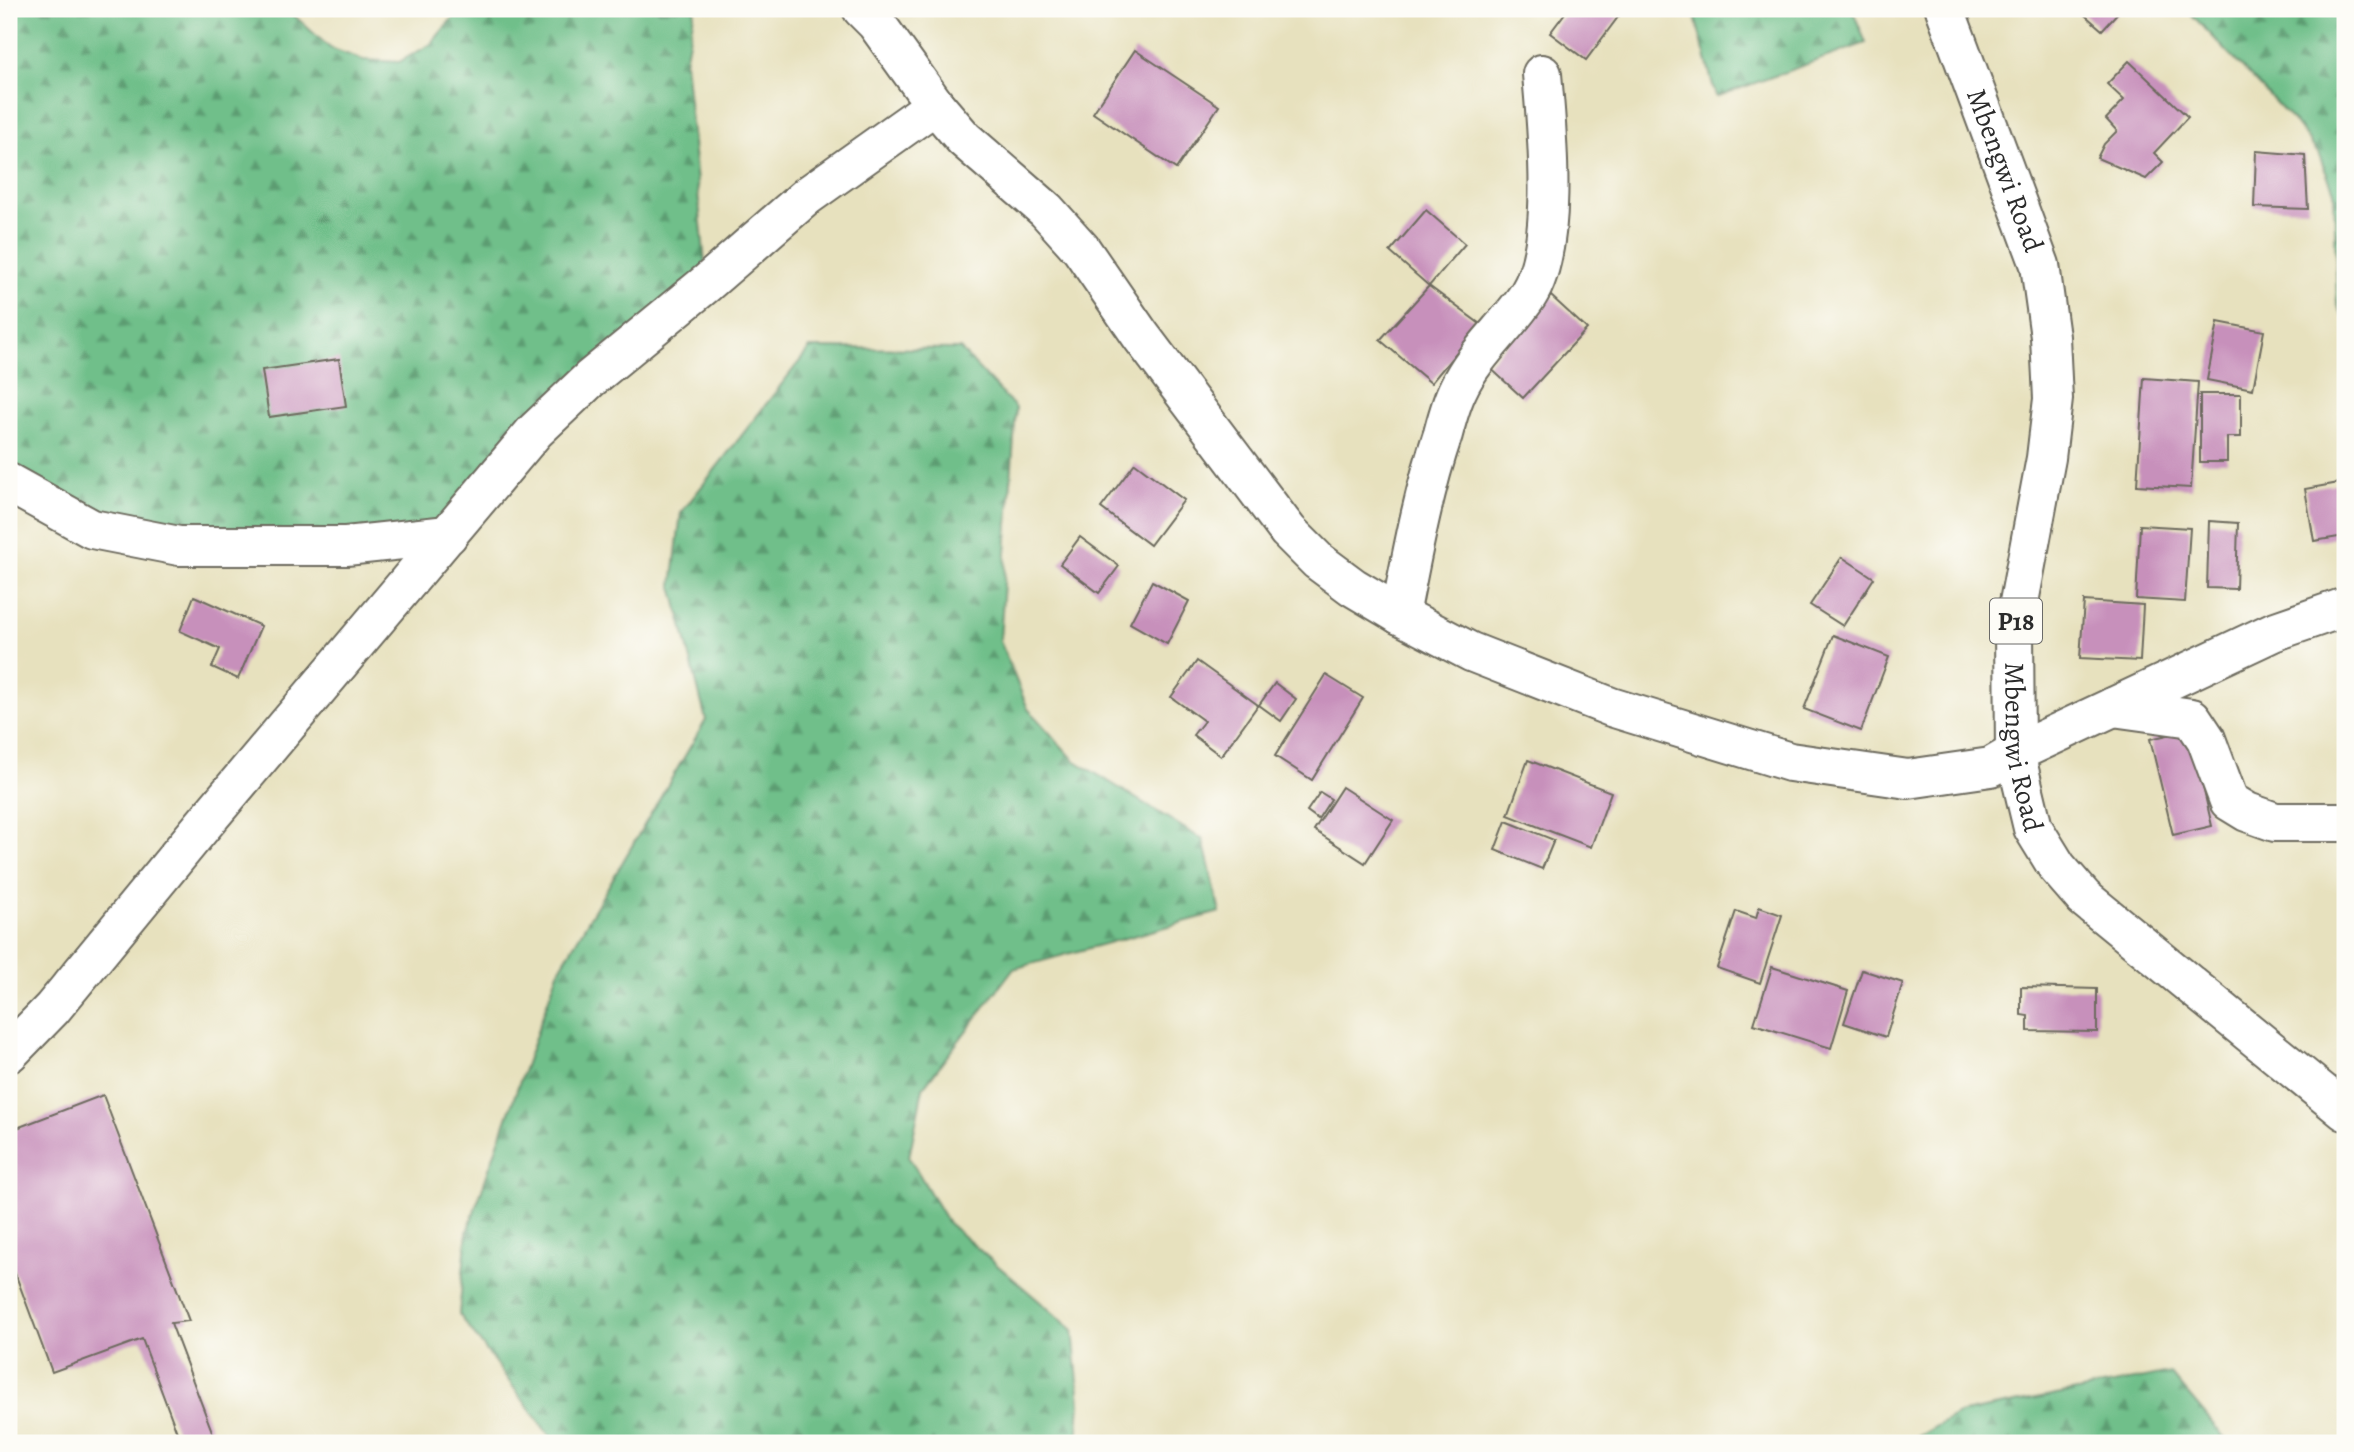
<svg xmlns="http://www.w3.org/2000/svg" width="2354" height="1452" font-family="Alegreya,serif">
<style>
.forest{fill:url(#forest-firs);stroke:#4d755a;stroke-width:2}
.building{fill:#c790bb}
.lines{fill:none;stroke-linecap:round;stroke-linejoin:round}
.minor-casing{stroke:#6d6b5e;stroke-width:42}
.major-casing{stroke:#6d6b5e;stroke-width:42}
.minor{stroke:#fff;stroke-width:38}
.major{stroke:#fff;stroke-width:38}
.labels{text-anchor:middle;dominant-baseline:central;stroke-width:5;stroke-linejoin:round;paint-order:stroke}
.shield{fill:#fdfcf7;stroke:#6a6a68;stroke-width:2}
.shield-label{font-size:26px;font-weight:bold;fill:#2b2b2b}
.street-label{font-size:28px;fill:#2b2b2b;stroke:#fdfcf7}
</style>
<defs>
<pattern id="forest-firs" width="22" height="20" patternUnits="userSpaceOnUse" patternTransform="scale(1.75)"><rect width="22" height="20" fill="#6fbf8a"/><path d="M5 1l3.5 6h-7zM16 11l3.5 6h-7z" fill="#5b9b71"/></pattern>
</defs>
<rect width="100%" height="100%" fill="#fdfcf7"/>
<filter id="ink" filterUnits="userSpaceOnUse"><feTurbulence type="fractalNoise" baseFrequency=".0143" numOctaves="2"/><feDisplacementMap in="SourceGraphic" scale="14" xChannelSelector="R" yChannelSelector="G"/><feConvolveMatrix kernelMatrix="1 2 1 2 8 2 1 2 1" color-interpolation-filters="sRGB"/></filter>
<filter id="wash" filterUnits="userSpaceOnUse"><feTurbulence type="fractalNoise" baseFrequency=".00686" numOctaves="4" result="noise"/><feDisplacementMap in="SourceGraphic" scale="28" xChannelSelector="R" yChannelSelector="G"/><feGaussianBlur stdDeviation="1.57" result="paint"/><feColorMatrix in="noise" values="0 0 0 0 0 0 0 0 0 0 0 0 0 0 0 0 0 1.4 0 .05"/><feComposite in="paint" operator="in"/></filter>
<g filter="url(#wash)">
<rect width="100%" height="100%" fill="#e7e1be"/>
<!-- forest -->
<g class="forest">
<polygon points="9,9 287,9 330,48 363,60 399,62 431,44 460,9 695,9 685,62 707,283 448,535 179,546 9,483"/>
<polygon points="1693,9 1852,9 1866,43 1716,97"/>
<polygon points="2184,9 2345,9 2345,319 2337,304 2334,191 2318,153 2295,123 2195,18"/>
<polygon points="810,348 960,349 1016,408 1000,641 1028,709 1074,760 1203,840 1220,912 1013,969 923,1088 909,1157 948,1223 1073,1330 1080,1403 1077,1443 555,1443 459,1314 467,1232 558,972 706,720 672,586 681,513"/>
<polygon points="2170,1373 2229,1443 1907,1443 1958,1414"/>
</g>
<g id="blocks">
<!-- building -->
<g class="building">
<polygon points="1568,9 1624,9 1586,60 1550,33"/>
<polygon points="2078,9 2121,9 2102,30"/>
<polygon points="1135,50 1219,106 1176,169 1093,113"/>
<polygon points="2129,61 2188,117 2154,153 2163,162 2146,179 2097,158 2104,144 2117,131 2106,119 2124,100 2107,84"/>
<polygon points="2256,151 2305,155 2308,209 2254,207"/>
<polygon points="1426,210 1465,244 1429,286 1480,324 1431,383 1380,340 1429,286 1390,252"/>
<polygon points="1551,296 1587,329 1523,398 1487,365"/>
<polygon points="2218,322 2264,331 2253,389 2207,380"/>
<polygon points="339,359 346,406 269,417 262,370"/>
<polygon points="2144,378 2198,382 2191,488 2137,485"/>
<polygon points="2200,394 2241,394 2241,437 2227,437 2227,462 2200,462"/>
<polygon points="1135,463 1184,500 1150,545 1101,508"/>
<polygon points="2339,483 2345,516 2345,536 2314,541 2305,489"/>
<polygon points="2209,521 2238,523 2236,589 2207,588"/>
<polygon points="2140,525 2190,528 2185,602 2136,599"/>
<polygon points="1080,537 1119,566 1099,593 1060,564"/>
<polygon points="1842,557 1874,578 1843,626 1810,605"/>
<polygon points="1152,581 1189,601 1167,644 1130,623"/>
<polygon points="194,596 261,626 238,679 212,667 220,649 180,631"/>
<polygon points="2084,601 2143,605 2140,661 2080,658"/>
<polygon points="1833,635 1889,657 1861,731 1804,709"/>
<polygon points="1197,661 1258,705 1221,756 1193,735 1204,721 1171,697"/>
<polygon points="1326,675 1363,698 1312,780 1275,756"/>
<polygon points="1275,683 1296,699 1281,721 1259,705"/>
<polygon points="2190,730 2212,826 2173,835 2150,739"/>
<polygon points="1528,760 1611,792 1591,847 1508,815"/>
<polygon points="1342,787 1393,820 1365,863 1314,830"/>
<polygon points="1320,792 1331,799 1318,819 1307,811"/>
<polygon points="1506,821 1554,840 1542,869 1495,850"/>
<polygon points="1759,907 1782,915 1760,983 1717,968 1736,911 1756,918"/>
<polygon points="1772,967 1848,991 1831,1048 1754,1024"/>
<polygon points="1862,970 1903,983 1886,1037 1844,1023"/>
<polygon points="2021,987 2097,989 2097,1032 2028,1031 2028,1016 2021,1015"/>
<polygon points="103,1095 189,1321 171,1323 216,1442 214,1443 181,1443 142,1339 52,1372 9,1257 9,1131"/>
</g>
</g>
</g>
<g filter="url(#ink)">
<use href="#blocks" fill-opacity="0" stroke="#6d6b5e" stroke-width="2"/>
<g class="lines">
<!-- minor casing -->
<g class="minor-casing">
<g id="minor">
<polyline points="862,9 876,23 935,105 964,139 1046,210 1081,249 1141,336 1288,531 1318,561 1353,587 1400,615 1471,652 1611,707 1790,762 1908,779 1991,767 2015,753 2273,632 2345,607"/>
<polyline points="9,483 92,529 179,546 346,546 448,535"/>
<path d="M1400 615C1412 554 1423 493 1443 434 1447 419 1451 403 1458 389 1474 354 1507 327 1528 295 1559 247 1547 131 1542 74"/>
<polyline points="2113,707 2192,718 2206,739 2229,801 2247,812 2275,822 2345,822"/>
<polyline points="9,1053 52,1009 203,825 535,431 590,379 707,283 807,196 935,105"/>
</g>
</g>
<!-- major casing -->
<g class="major-casing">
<g id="major">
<path id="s1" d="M1945 9 2040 265 2050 337 2053 399 2046 458 2014 629 2015 753 2033 828 2057 867 2084 898 2345 1111"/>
</g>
</g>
<!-- minor -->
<use href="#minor" class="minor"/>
<!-- major -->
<use href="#major" class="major"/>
</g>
</g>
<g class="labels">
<!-- shield labels -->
<rect class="shield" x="1990" y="598.5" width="52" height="45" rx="5"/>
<g class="shield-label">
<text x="2016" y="621">P18</text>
</g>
<!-- street labels -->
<g class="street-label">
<text stroke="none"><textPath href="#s1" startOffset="172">Mbengwi Road</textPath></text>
<text stroke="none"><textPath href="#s1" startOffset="760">Mbengwi Road</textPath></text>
</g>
</g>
<!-- margin -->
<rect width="2354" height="1452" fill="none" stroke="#fdfcf7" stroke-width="35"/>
</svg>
